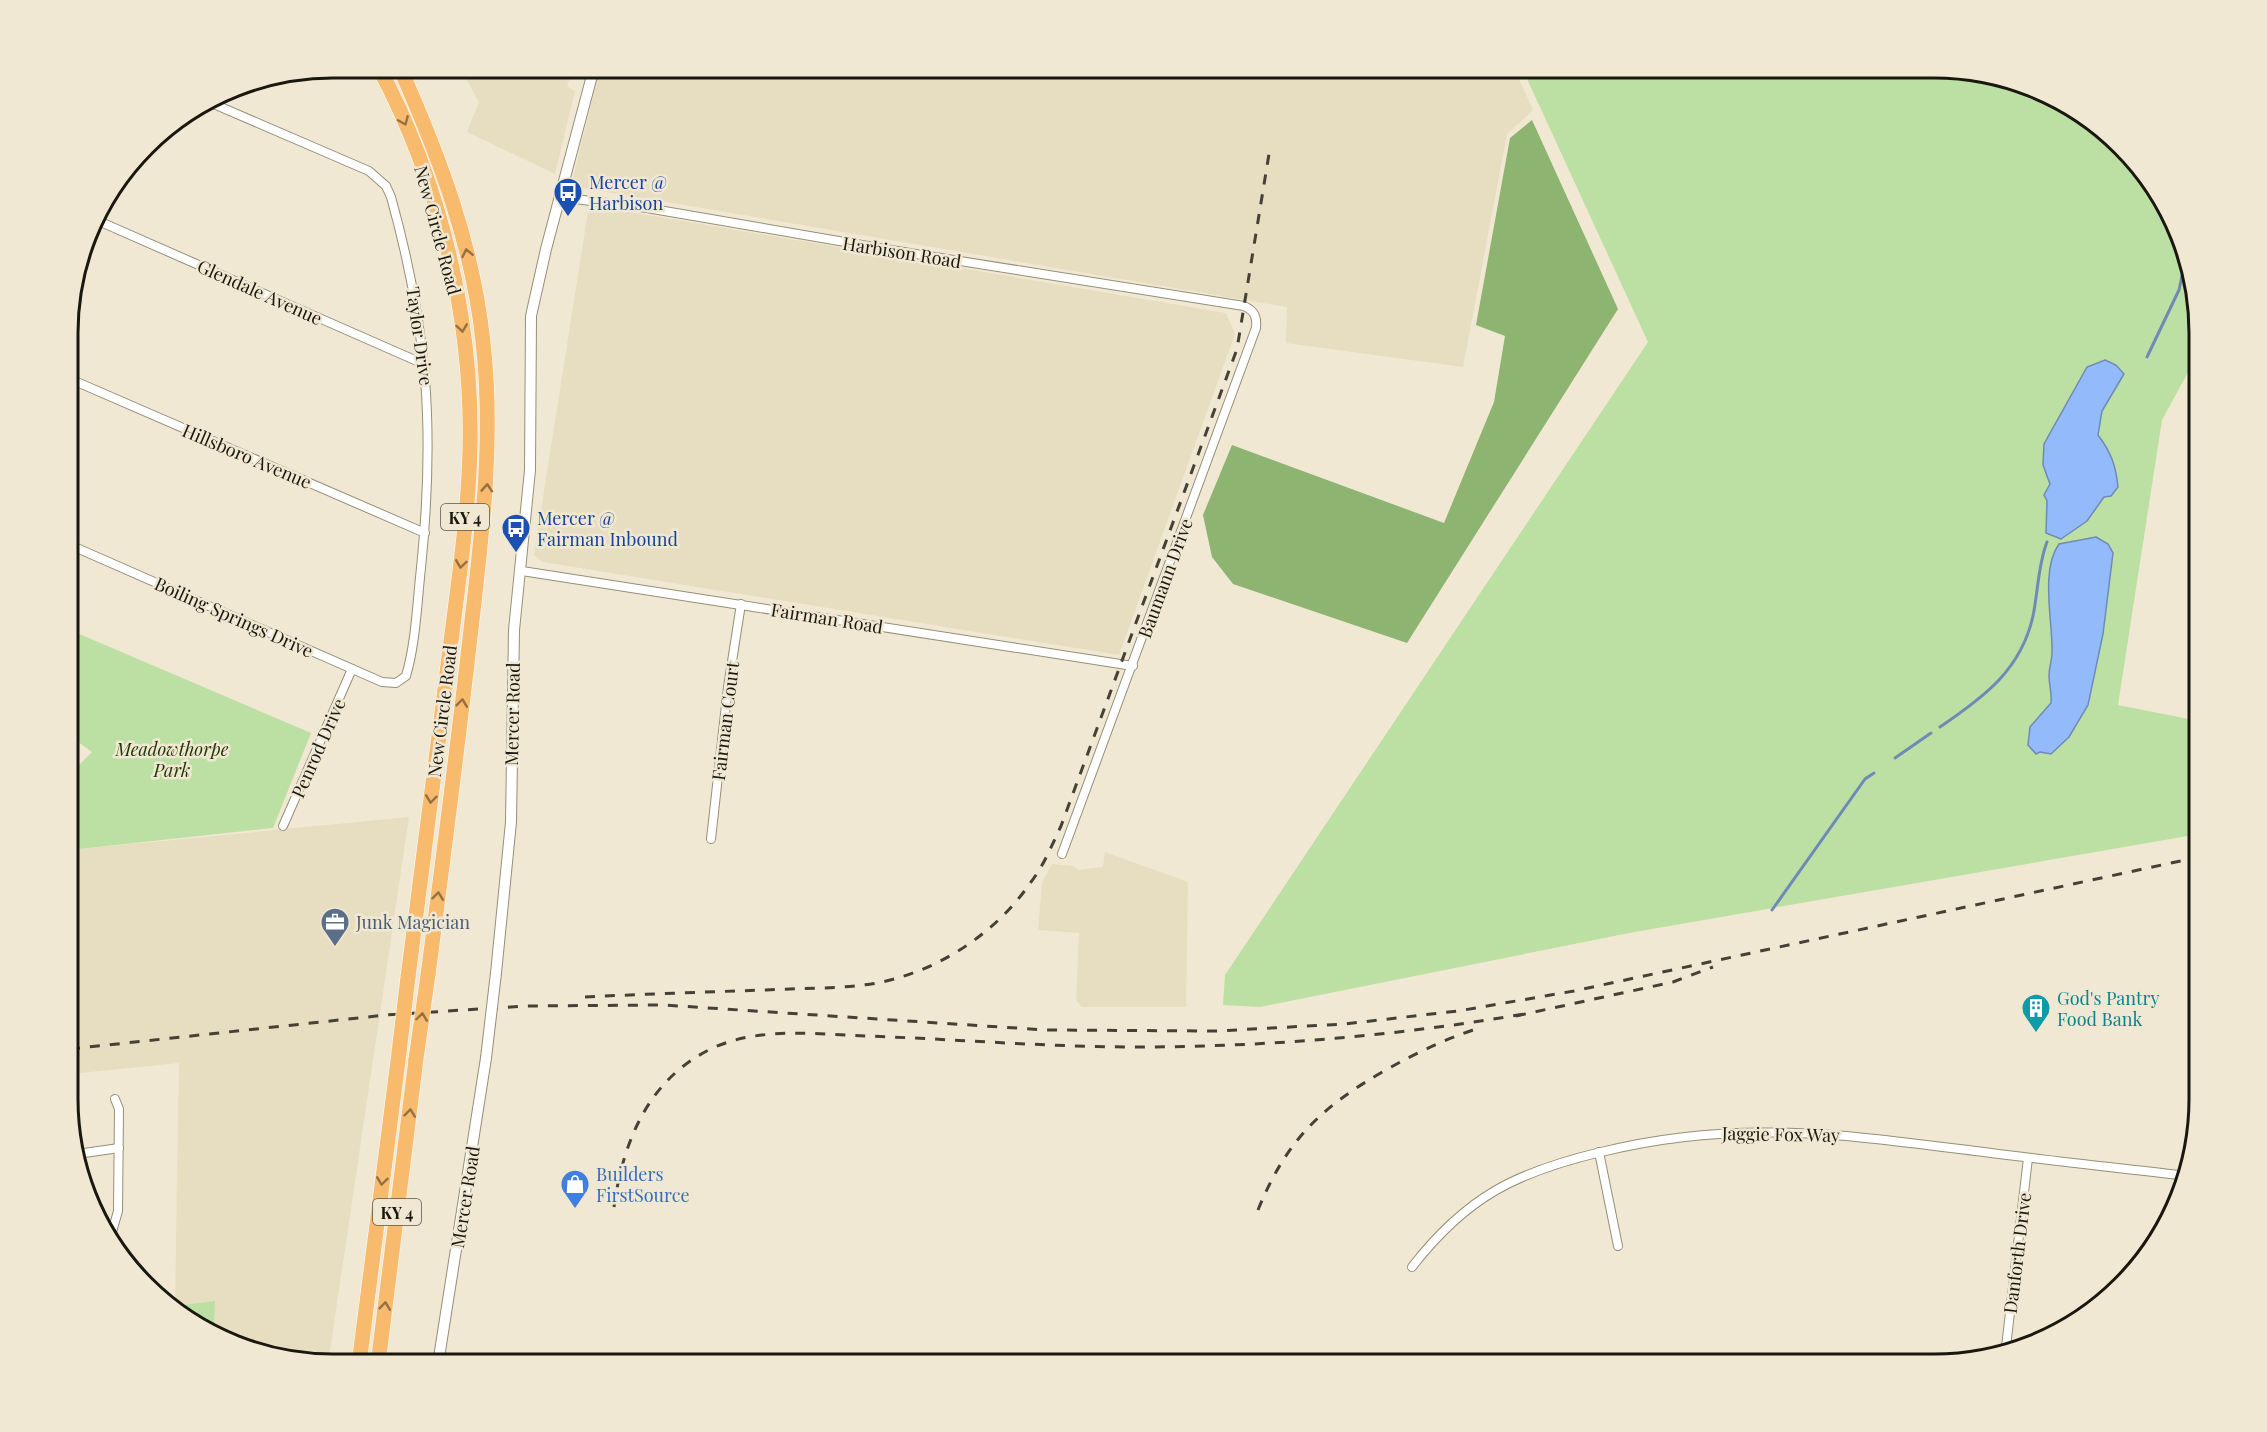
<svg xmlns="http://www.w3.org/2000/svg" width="2267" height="1432" font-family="'Playfair Display',serif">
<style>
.built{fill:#e7ddc0}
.green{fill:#bcdfa4}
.forest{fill:#8db471}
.water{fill:#93bbfc;stroke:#6f8ab5;stroke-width:1.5}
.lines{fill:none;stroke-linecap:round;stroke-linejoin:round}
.stream{stroke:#6f8ab5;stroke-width:3}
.minor-casing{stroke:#958f7a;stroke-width:10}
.tertiary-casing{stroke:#958f7a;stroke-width:12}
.motorway-casing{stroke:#fff;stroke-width:16}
.minor{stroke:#fff;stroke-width:8}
.tertiary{stroke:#fff;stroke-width:10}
.motorway{stroke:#f8ba6d;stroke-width:15}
.rail{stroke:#454136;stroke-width:3;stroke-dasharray:10 10;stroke-linecap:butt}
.tertiary-bridge-casing{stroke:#958f7a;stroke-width:12;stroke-linecap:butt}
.motorway-bridge-casing{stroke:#fff;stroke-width:16;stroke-linecap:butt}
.tertiary-bridge{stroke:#fff;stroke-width:10}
.motorway-bridge{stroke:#f8ba6d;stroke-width:15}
.oneway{stroke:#947143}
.labels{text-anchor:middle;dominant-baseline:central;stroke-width:5;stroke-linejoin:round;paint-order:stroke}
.shield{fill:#f0e8d2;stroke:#5a564a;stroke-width:1.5}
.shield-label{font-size:16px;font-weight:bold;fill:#1a170f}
.transit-label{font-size:18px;fill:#164399;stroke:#f0e8d2;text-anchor:start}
.street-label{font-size:18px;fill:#1a170f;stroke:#f0e8d2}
.park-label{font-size:18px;font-style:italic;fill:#1c3503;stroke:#f0e8d2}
.service-label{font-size:18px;fill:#4e5e75;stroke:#f0e8d2;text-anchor:start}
.culture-label{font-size:18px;fill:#0d838f;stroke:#f0e8d2;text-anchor:start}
.shop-label{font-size:18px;fill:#366cbe;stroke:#f0e8d2;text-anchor:start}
.rim{fill:none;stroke:#1a170f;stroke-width:3}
</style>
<rect width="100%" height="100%" fill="#f0e8d2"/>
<!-- built -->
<g class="built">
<polygon points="460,68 575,68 567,86 575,91 555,174 467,132 479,102"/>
<polygon points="600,68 1514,68 1533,110 1507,134 1463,367 1286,343 1287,307 571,186"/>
<polygon points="589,205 1226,313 1235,334 1119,655 543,562 534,555"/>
<polygon points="409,817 328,1364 264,1355 214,1332 215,1301 175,1306 179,1063 70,1074 70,850"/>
<polygon points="1105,852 1188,882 1186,1007 1082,1007 1076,1000 1079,933 1038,930 1042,883 1052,864 1073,866 1078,870 1103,867"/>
</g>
<!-- green -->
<g class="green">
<polygon points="1522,68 1934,68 2003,77 2081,112 2164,201 2199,316 2199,352 2162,420 2118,705 2199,721 2199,834 1629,933 1260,1007 1223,1005 1225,975 1648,342"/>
<polygon points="70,630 311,733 273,828 70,850 70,774 92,752 70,736"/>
<polygon points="215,1301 214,1332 186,1320 173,1306"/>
</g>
<!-- forest -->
<polygon class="forest" points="1532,120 1618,309 1407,643 1233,584 1212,557 1203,515 1232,445 1444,523 1494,402 1505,336 1476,325 1510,138"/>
<!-- water -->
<g class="water">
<path d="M2105 360 2116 365 2124 374 2102 411 2098 435C2111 452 2116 466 2118 487L2111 496 2104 497 2087 521 2061 539 2046 533 2047 501 2044 495 2050 484 2043 465 2044 444 2087 367Z"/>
<path d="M2096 537 2108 544 2113 553 2103 634 2088 705 2069 737 2051 754 2040 752 2036 754 2028 745 2030 727 2051 703C2052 693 2049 684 2049 676 2049 668 2052 660 2052 653 2053 622 2040 570 2059 544Z"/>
</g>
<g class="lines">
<!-- stream -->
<g class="stream">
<polyline points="2147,357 2179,290 2183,271 2162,199"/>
<path d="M1940 727C1984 697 2021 670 2033 616 2038 592 2038 565 2047 542"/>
<polyline points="1895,758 1931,733"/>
<polyline points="1772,910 1865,779 1874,773"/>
</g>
<!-- minor casing -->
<g class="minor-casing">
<g id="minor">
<path d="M559 197 647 208 897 251 1244 306C1255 311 1257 317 1256 328L1062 854"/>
<polyline points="94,219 426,365"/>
<polyline points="70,379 425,533"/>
<path d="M70 545 382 682 396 683 406 676C416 642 417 603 421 568 435 430 428 330 391 197L386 186 369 171 209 102"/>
<polyline points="522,571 1133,666"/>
<polyline points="283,826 352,669"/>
<polyline points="711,839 728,687 741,604"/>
<polyline points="1599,1152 1618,1246"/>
<polyline points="77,1154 119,1148"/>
<polyline points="110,1239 118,1211 119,1109 115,1099"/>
<path d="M1412 1267C1467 1196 1517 1172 1601 1152 1737 1118 1848 1135 1984 1152 2052 1161 2119 1168 2187 1176"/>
<polyline points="2006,1347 2028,1158"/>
<polyline points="439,1360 526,1364"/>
<polyline points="819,1364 828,1358"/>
</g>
</g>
<!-- tertiary casing -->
<g class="tertiary-casing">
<g id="tertiary">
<polyline points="496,973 511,822 514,630 530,470 531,316 546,249 594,68"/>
<polyline points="2189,1165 2199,1078"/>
<polyline points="438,1364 486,1058"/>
</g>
</g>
<!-- motorway casing -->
<g class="motorway-casing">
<g id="motorway">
<path d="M379 68C440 182 473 319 470 449 468 527 455 604 446 681 433 780 421 878 408 977"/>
<path d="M400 68C439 156 473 245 483 342 494 439 482 533 471 629 458 745 443 860 428 975"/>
<polyline points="359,1364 398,1061"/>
<polyline points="378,1364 416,1059"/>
</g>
</g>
<!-- minor -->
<use href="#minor" class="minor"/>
<!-- tertiary -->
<use href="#tertiary" class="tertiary"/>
<!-- motorway -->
<use href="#motorway" class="motorway"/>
<!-- rail -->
<g class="rail">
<path d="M585 997C645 994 706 992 766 990 801 988 836 989 871 984 934 974 995 935 1031 882 1044 865 1052 845 1061 826L1237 349 1269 154"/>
<polyline points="1516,1016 1673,982 1713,967"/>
<polyline points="70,1049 386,1015 526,1006 663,1005 1046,1030 1217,1031 1344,1024 1458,1011 1574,991 2199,857"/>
<path d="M614 1207C623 1141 649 1077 715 1047 761 1027 816 1034 865 1036 955 1039 1045 1047 1135 1047 1265 1047 1396 1036 1524 1014"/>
<path d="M1258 1210C1286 1141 1320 1108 1384 1071 1414 1054 1443 1040 1476 1029"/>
</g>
<!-- tertiary-bridge casing -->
<g class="tertiary-bridge-casing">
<polyline id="tertiary-bridge" points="486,1058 496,973"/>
</g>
<!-- motorway-bridge casing -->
<g class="motorway-bridge-casing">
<g id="motorway-bridge">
<polyline points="416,1059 428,975"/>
<polyline points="398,1061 408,977"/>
</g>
</g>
<!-- tertiary-bridge -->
<use href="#tertiary-bridge" class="tertiary-bridge"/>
<!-- motorway-bridge -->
<use href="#motorway-bridge" class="motorway-bridge"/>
</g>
<!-- one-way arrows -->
<defs><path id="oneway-chevron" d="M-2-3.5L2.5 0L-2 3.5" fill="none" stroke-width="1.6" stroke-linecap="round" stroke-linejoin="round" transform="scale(1.5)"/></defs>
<g class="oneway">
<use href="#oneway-chevron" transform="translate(404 121) rotate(67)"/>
<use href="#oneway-chevron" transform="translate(467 253) rotate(-102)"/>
<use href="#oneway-chevron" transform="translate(462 328) rotate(82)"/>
<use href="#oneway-chevron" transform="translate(487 488) rotate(-86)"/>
<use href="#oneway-chevron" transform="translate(461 564) rotate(98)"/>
<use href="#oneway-chevron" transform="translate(462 703) rotate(-83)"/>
<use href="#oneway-chevron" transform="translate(431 799) rotate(97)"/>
<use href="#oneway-chevron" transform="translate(438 896) rotate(-83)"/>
<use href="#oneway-chevron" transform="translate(422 1017) rotate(-82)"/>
<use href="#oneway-chevron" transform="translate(410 1113) rotate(-83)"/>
<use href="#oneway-chevron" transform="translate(382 1181) rotate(97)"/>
<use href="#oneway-chevron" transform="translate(385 1306) rotate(-83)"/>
</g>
<!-- icons -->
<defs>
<g id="bus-pin" transform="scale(1.5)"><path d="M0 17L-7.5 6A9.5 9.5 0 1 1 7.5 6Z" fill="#1a4fb4" stroke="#f0e8d2"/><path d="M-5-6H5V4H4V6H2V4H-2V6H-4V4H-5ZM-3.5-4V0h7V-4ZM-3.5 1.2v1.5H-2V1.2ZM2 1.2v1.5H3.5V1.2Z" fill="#fff"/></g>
<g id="office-pin" transform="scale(1.5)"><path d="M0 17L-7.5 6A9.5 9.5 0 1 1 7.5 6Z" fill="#5c6f8a" stroke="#f0e8d2"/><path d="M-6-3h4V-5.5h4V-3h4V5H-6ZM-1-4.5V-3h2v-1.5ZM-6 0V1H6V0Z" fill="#fff"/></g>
<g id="building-pin" transform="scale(1.5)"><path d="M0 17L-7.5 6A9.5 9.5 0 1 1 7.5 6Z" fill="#0f9aa8" stroke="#f0e8d2"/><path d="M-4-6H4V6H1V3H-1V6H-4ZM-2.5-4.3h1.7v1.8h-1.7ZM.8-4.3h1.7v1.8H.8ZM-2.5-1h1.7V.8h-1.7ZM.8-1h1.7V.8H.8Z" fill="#fff"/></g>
<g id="shop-pin" transform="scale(1.5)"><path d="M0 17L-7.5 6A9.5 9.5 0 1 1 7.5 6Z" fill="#3f7fe0" stroke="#f0e8d2"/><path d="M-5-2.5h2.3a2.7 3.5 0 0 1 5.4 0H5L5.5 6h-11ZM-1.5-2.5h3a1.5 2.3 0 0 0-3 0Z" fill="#fff"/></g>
</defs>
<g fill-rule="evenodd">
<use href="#bus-pin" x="568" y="192"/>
<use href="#bus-pin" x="516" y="528"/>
<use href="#office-pin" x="335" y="922"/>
<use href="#building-pin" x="2036" y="1008"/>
<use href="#shop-pin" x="575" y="1184"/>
</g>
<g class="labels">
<!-- shield labels -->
<g class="shield">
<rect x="441" y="504" width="48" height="26" rx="4.5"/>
<rect x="373" y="1199" width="48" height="26" rx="4.5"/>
</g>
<g class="shield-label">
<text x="465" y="517">KY 4</text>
<text x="397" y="1212">KY 4</text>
</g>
<!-- transit labels -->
<g class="transit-label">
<text x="589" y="182">Mercer @<tspan x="589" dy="21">Harbison</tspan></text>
<text x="537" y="518">Mercer @<tspan x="537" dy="21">Fairman Inbound</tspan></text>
</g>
<!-- street labels -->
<g class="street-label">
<text transform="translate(438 230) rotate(75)">New Circle Road</text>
<text transform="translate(902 252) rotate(9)">Harbison Road</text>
<text transform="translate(260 292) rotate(24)">Glendale Avenue</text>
<text transform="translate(420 336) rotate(82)">Taylor Drive</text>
<text transform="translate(247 456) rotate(23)">Hillsboro Avenue</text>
<text transform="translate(1165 578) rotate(-70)">Baumann Drive</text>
<text transform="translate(234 617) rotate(24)">Boiling Springs Drive</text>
<text transform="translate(827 618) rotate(9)">Fairman Road</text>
<text transform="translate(442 711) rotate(-83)">New Circle Road</text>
<text transform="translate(512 714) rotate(-89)">Mercer Road</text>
<text transform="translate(725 721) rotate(-83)">Fairman Court</text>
<text transform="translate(318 748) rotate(-66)">Penrod Drive</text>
<text transform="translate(1781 1134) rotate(1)">Jaggie Fox Way</text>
<text transform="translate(465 1197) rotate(-81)">Mercer Road</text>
<text transform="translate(2017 1253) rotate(-83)">Danforth Drive</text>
</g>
<!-- park labels -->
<g class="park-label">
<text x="172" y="749">Meadowthorpe<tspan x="172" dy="21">Park</tspan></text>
</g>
<!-- service labels -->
<g class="service-label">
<text x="356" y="922">Junk Magician</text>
</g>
<!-- culture labels -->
<g class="culture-label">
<text x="2057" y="998">God's Pantry<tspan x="2057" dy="21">Food Bank</tspan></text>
</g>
<!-- shop labels -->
<g class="shop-label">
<text x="596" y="1174">Builders<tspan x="596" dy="21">FirstSource</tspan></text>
</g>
</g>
<!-- crop -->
<path d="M0 0H2267V1432H0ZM333 78H1934A255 255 0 0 1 2189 333V1099A255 255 0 0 1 1934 1354H333A255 255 0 0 1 78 1099V333A255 255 0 0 1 333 78Z" fill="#f0e8d2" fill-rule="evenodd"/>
<path class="rim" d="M333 78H1934A255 255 0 0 1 2189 333V1099A255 255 0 0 1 1934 1354H333A255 255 0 0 1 78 1099V333A255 255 0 0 1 333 78Z"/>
</svg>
